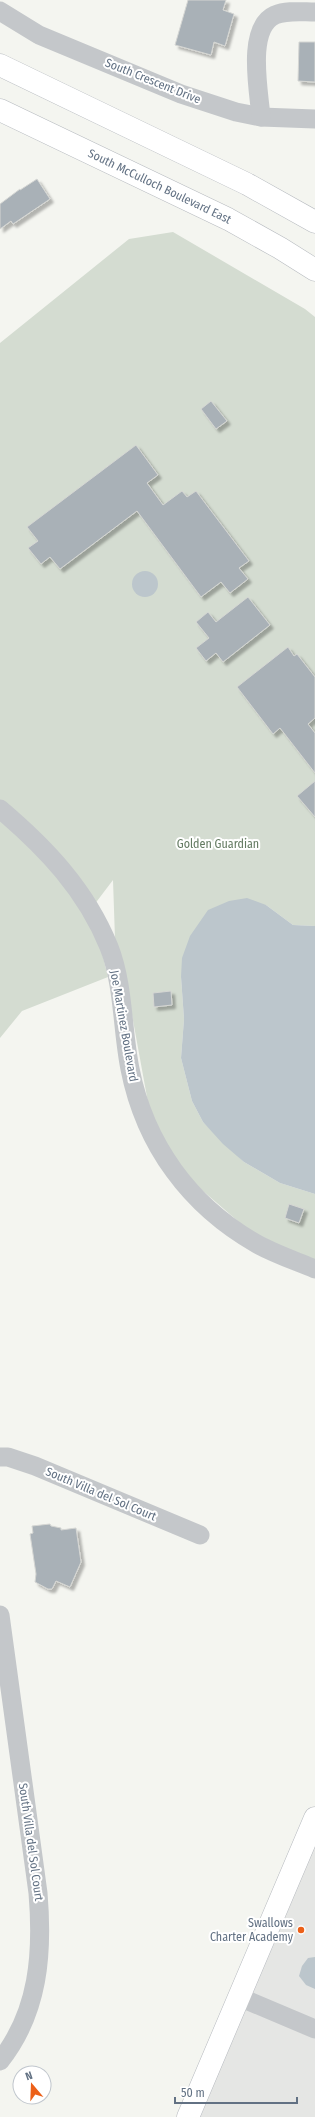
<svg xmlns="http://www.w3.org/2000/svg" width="315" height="2117" font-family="'Fira Sans Condensed',sans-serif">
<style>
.built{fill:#e5e6e4}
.green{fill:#d4dcd1}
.water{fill:#bcc6cc}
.building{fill:#a9b1b7;stroke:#d5d6d3;filter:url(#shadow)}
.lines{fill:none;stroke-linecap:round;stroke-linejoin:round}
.secondary-casing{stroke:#b6babf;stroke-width:23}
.minor{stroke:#c4c7ca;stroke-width:19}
.secondary{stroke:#fff;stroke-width:22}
.poi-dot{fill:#ec6018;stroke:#fff;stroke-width:1.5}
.labels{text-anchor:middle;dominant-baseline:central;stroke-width:4;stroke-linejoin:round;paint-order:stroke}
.street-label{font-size:12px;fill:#627183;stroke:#fff}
.park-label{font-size:12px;fill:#637a61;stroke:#fff}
.poi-label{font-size:12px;fill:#627183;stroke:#fff;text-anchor:end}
</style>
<defs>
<filter id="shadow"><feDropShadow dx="3.5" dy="3.5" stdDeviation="1" flood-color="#0004"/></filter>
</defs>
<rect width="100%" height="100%" fill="#f4f5f0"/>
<!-- built -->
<polygon class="built" points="315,1818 315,2117 188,2117"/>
<!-- green -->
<polygon class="green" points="173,232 305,309 315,317 315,926 293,925 266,905 181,977 184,1019 181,1058 192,1101 203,1122 244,1162 280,1183 315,1194 315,1260 254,1235 188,1178 165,1144 149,1108 128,993 115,939 113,880 91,909 108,977 22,1011 0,1038 0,343 129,239"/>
<!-- water -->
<g class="water">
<circle cx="145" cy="584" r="13"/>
<polygon points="247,898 266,905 293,925 315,926 315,1194 280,1183 244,1162 223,1144 203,1122 192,1101 181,1058 184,1019 181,977 182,958 190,936 208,910 229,901"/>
<polygon points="315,1957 315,1989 306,1985 299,1976 302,1966 308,1958"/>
</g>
<!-- building -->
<g class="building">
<polygon points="188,0 226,0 223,10 234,14 225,46 214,42 211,55 175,45"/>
<polygon points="299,42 315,42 315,82 298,81"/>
<polygon points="37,179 50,199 13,224 11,221 0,229 0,204 20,189 20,190"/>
<polygon points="211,401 227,421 216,429 201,409"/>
<polygon points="136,445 158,475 147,483 163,505 182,491 187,497 196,491 249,561 239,568 248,579 230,593 221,582 201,597 137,511 60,569 50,557 41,564 28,548 38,541 27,527"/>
<polygon points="248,597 270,625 223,662 216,653 206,661 196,648 209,638 196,622 208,612 216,622"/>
<polygon points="288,647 294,656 297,654 315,677 315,718 308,724 315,733 315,773 280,728 273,734 237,687"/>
<polygon points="315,781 315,817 297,796"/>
<polygon points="171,991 172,1005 154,1007 153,993"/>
<polygon points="289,1204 304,1209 299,1223 285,1218"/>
<polygon points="50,1524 51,1526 61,1528 61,1530 76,1528 81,1562 70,1587 56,1581 52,1589 48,1589 35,1582 36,1574 30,1534 33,1533 32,1526"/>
</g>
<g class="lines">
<!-- secondary casing -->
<g class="secondary-casing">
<g id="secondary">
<polyline points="0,65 247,184 315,222"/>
<path id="s1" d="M0 110 228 219 280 248 315 270"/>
<polyline points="188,2117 315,1818"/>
</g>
</g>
<!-- minor -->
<g class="minor">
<polyline points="0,11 39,35 181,94 236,112 261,117 315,119"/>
<path d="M261 117C259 91 246 28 275 15 287 10 302 12 315 12"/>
<path d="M0 809C46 848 86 890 109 947 124 985 122 1030 130 1069 145 1145 190 1206 257 1244 275 1254 296 1261 315 1269"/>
<polyline points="0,1457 8,1457 35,1466 200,1535"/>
<path d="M0 1615 38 1893C43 1953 39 2012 0 2061"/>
<polyline points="239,1997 315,2029"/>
</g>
<!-- secondary -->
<use href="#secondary" class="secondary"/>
</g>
<!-- markers -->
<circle class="poi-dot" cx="301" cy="1930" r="4"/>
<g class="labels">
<!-- street labels -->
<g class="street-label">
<text transform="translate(153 81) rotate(22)">South Crescent Drive</text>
<text stroke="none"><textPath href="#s1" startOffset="177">South McCulloch Boulevard East</textPath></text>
<text transform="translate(124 1026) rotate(80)">Joe Martinez Boulevard</text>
<text transform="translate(101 1494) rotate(23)">South Villa del Sol Court</text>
<text transform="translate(31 1842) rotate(82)">South Villa del Sol Court</text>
</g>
<!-- park labels -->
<g class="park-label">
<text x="218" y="844">Golden Guardian</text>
</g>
<!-- poi labels -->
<g class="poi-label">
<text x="293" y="1923">Swallows<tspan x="293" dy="14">Charter Academy</tspan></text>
</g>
</g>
<!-- north arrow -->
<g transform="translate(32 2085) rotate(341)"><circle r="19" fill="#ffffff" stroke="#c0c6cd"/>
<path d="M0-3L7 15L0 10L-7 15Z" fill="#ec6018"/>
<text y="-6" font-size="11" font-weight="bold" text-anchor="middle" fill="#627183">N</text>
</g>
<!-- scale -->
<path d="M175 2097v6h122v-6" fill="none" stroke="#627183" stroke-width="2"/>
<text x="181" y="2097" font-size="12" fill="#627183" stroke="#ffffff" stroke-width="3" paint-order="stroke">50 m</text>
</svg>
